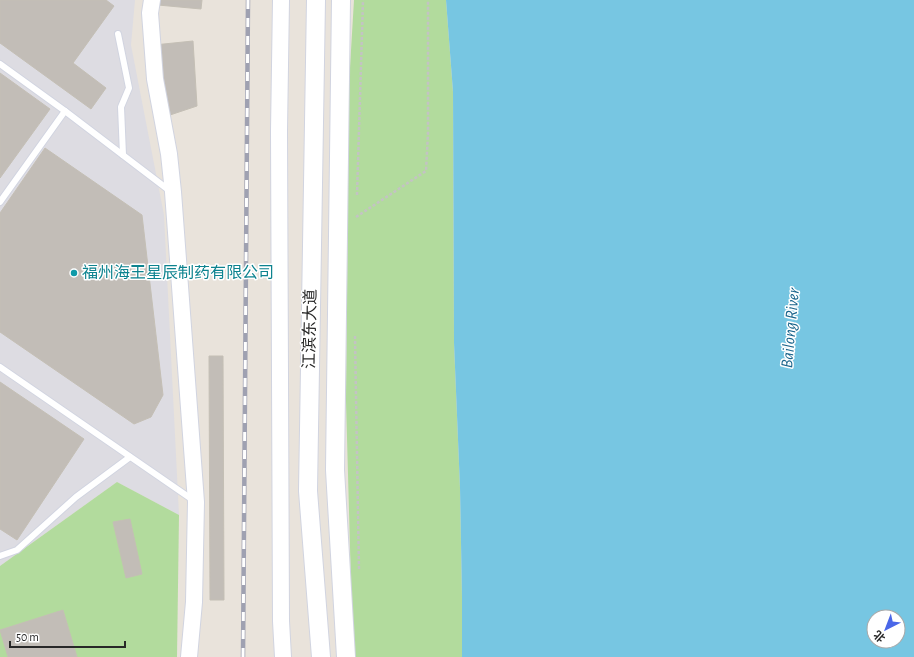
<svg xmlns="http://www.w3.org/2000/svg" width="914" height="657" font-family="'Alegreya Sans','Noto Sans SC',sans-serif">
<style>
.industrial{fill:#dddce2}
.green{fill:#b2db9d}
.water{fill:#77c6e2;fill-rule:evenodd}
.building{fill:#c2bdb7;stroke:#c4bfb5}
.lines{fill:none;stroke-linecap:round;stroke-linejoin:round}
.service-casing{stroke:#d1d4e0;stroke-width:8}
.tertiary-casing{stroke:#d1d4e0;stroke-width:18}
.secondary-casing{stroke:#d1d4e0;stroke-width:20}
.path{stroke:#c3c3c3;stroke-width:2.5;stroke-dasharray:3 2;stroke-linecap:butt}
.service{stroke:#fff;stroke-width:6}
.tertiary{stroke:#fff;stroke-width:16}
.secondary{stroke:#fff;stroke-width:18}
.rail-casing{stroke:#9fa1b1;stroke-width:4.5}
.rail{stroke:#fff;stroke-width:3;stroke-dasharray:9;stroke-linecap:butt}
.culture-dot{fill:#0f9aa8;stroke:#fff;stroke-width:1.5}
.labels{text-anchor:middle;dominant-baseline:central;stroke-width:3;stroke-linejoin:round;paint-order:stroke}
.culture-label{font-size:16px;fill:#0d838f;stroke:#fff;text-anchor:start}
.street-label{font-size:16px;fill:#282828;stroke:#fff}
.water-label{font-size:17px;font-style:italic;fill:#19648b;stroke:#fff}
</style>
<rect width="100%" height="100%" fill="#e9e3db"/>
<!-- industrial -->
<polygon class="industrial" points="0,0 135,0 131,45 164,215 179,515 117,482 0,566"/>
<!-- green -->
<g class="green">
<polygon points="354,0 446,0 453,92 454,343 460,488 462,597 462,657 353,657 346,401 349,84"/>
<polygon points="117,482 179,515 177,657 0,657 0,566"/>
</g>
<!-- water -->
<path class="water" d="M446 0H914V657H462V597L460 488 454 343 453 92ZM874 617H898V641H874Z"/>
<!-- building -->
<g class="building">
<polygon points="0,0 106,0 114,6 73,63 106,88 91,109 0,43"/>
<polygon points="159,0 202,0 201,9 158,5"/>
<polygon points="193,41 197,106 170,115 154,45"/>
<polygon points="0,73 50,109 0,178"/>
<polygon points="45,148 142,215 163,395 151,417 134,424 0,332 0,213"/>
<polygon points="209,356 223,356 224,600 210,600"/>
<polygon points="0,382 84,439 17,540 0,529"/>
<polygon points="130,519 142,574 126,578 113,522"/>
<polygon points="63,610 77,657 8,657 0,630"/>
</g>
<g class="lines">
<!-- service casing -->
<g class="service-casing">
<g id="service">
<polyline points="118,34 129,88 121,107 123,155"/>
<polyline points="0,64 65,111 170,191"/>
<polyline points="0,202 65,111"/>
<polyline points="0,367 193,500"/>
<polyline points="0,556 17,550 76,497 130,457"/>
</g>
</g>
<!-- tertiary casing -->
<g class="tertiary-casing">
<g id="tertiary">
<polyline points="152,0 150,13 155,79 169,154 173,192 196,502 194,602 189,657"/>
<polyline points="281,0 279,131 281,621 283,657"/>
</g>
</g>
<!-- secondary casing -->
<g class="secondary-casing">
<g id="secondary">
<polyline points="316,0 308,491 321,657"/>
<polyline points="341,0 335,470 346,657"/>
</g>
</g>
<!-- path -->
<g class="path">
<polyline points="357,195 363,0"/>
<polyline points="356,217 426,171 428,133 428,0"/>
<polyline points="355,336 359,571"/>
</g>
<!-- service -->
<use href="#service" class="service"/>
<!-- tertiary -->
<use href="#tertiary" class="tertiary"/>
<!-- secondary -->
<use href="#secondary" class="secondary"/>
<!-- rail casing -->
<g class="rail-casing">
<polyline id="rail" points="243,657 248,0"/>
</g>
<!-- rail -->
<use href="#rail" class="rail"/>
</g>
<!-- markers -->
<circle class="culture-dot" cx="74" cy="273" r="4"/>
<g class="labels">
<!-- culture labels -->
<g class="culture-label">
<text x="82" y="273">福州海王星辰制药有限公司</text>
</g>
<!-- street labels -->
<g class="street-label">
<text transform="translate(310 329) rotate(-89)">江滨东大道</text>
</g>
<!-- water labels -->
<g class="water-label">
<text transform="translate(790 328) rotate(-85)">Bailong River</text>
</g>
</g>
<!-- north arrow -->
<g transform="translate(886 629) rotate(222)"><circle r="19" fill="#ffffff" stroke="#a9a9a9"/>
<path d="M0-3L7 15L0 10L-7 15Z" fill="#4a67e8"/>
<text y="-6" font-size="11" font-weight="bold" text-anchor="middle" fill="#282828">北</text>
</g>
<!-- scale -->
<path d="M10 641v6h115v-6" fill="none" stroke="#282828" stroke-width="2"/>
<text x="16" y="641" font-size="12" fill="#282828" stroke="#ffffff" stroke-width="3" paint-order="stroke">50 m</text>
</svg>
